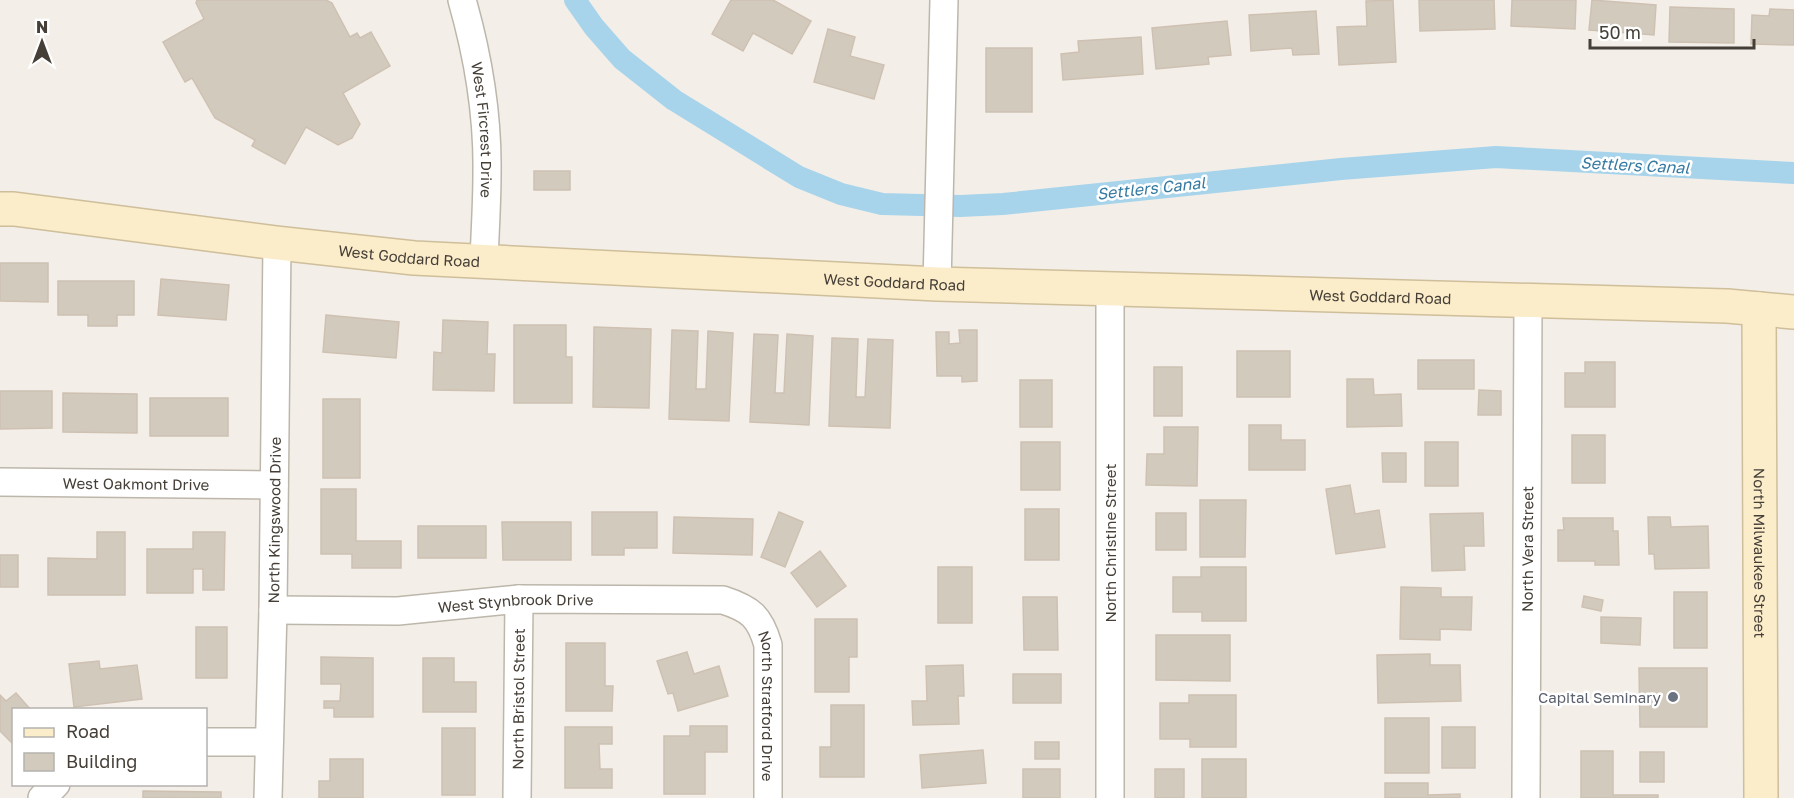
<svg xmlns="http://www.w3.org/2000/svg" width="1794" height="798" font-family="'Golos Text',sans-serif">
<style>
.lines{fill:none;stroke-linecap:round;stroke-linejoin:round}
.canal{stroke:#a8d4eb;stroke-width:22}
.building{fill:#d3cabe;stroke:#cec1b2;stroke-width:1.5}
.street-casing{stroke:#bdb6ab;stroke-width:30}
.secondary-casing{stroke:#cfbe9a;stroke-width:36}
.street{stroke:#fff;stroke-width:27}
.secondary{stroke:#fbecca;stroke-width:33}
.worship-dot{fill:#6b7280;stroke:#fff;stroke-width:2}
.labels{text-anchor:middle;dominant-baseline:central;stroke-width:5;stroke-linejoin:round;paint-order:stroke}
.street-label{font-size:15px;fill:#453f37;stroke:#fff}
.worship-label{font-size:15px;fill:#5b616d;stroke:#fff;text-anchor:end}
.water-label{font-size:16px;font-style:italic;fill:#367aa2;stroke:#fff}
</style>
<rect width="100%" height="100%" fill="#f3efe8"/>
<g class="lines">
<!-- canal -->
<polyline class="canal" points="575,0 594,27 622,59 674,100 799,177 841,194 882,204 960,206 1003,204 1341,169 1496,157 1794,173"/>
</g>
<!-- building -->
<g class="building">
<polygon points="197,0 326,0 332,3 350,37 357,33 360,38 371,32 390,66 343,93 360,124 352,138 338,145 306,127 285,164 252,146 255,140 215,118 192,78 185,82 163,42 204,19 196,3"/>
<polygon points="731,0 773,0 811,21 792,54 753,33 743,51 712,34"/>
<polygon points="1393,0 1396,62 1339,65 1337,27 1367,26 1366,1"/>
<polygon points="1419,0 1494,0 1495,29 1420,31"/>
<polygon points="1512,0 1576,0 1575,29 1511,26"/>
<polygon points="1592,0 1656,5 1654,35 1589,30"/>
<polygon points="1670,7 1734,9 1734,43 1669,42"/>
<polygon points="1770,9 1794,10 1794,45 1751,44 1752,15 1769,16"/>
<polygon points="1316,11 1319,54 1293,55 1292,48 1251,51 1249,15"/>
<polygon points="1227,21 1231,55 1208,57 1209,64 1156,69 1152,28"/>
<polygon points="828,29 855,37 850,56 884,65 874,99 814,82"/>
<polygon points="1141,37 1143,74 1063,80 1061,54 1079,52 1078,41"/>
<rect x="986" y="48" width="46" height="64"/>
<rect x="534" y="171" width="36" height="19"/>
<polygon points="0,263 48,263 48,302 0,301"/>
<polygon points="161,279 229,285 226,320 158,315"/>
<polygon points="58,281 134,281 134,315 117,315 117,326 88,326 88,315 58,315"/>
<polygon points="326,315 399,322 396,358 323,352"/>
<polygon points="443,320 488,322 487,354 495,354 494,391 433,390 434,352 442,353"/>
<polygon points="514,325 566,325 566,357 572,357 572,403 514,403"/>
<polygon points="594,327 651,329 649,408 593,407"/>
<polygon points="672,330 698,331 696,389 706,389 708,331 733,333 729,421 669,419"/>
<polygon points="959,330 977,330 977,381 962,382 962,376 937,376 936,332 949,332 949,344 960,343"/>
<polygon points="754,334 778,335 775,393 784,393 787,334 813,336 809,425 750,422"/>
<polygon points="832,338 858,339 856,397 865,397 868,339 893,340 890,428 829,426"/>
<rect x="1237" y="351" width="53" height="46"/>
<rect x="1418" y="360" width="56" height="29"/>
<polygon points="1585,362 1615,362 1615,407 1565,407 1565,373 1585,373"/>
<rect x="1154" y="367" width="28" height="49"/>
<polygon points="1347,379 1373,379 1374,395 1401,394 1402,426 1347,427"/>
<rect x="1020" y="380" width="32" height="47"/>
<polygon points="1479,390 1501,391 1501,415 1478,415"/>
<polygon points="0,391 52,391 52,428 0,429"/>
<polygon points="63,393 137,394 137,433 63,432"/>
<rect x="150" y="398" width="78" height="38"/>
<rect x="323" y="399" width="37" height="79"/>
<polygon points="1249,425 1281,425 1281,440 1305,440 1305,470 1249,470"/>
<polygon points="1164,427 1198,427 1197,486 1146,485 1147,454 1164,454"/>
<rect x="1572" y="435" width="33" height="48"/>
<rect x="1021" y="442" width="39" height="48"/>
<rect x="1425" y="442" width="33" height="44"/>
<polygon points="1382,453 1406,453 1406,482 1383,482"/>
<polygon points="1350,485 1355,514 1379,510 1385,547 1336,554 1326,489"/>
<polygon points="321,489 356,489 356,541 401,541 401,568 352,568 352,554 321,554"/>
<polygon points="1200,500 1246,500 1245,557 1200,557"/>
<rect x="1025" y="509" width="34" height="51"/>
<polygon points="592,512 657,512 657,548 624,548 624,555 592,555"/>
<polygon points="779,512 803,522 785,567 761,557"/>
<rect x="1156" y="513" width="30" height="37"/>
<polygon points="1483,513 1484,546 1464,546 1465,570 1432,571 1430,514"/>
<polygon points="674,517 753,519 752,555 673,553"/>
<polygon points="1648,517 1670,517 1671,527 1708,526 1709,568 1655,569 1654,554 1649,554"/>
<polygon points="1563,518 1613,518 1613,531 1618,531 1619,565 1595,565 1595,561 1558,561 1558,530 1564,530"/>
<polygon points="502,522 571,522 571,560 503,560"/>
<rect x="418" y="526" width="68" height="32"/>
<polygon points="97,532 125,532 125,595 48,595 48,558 97,559"/>
<polygon points="193,532 225,532 224,590 203,590 203,569 193,569 193,593 147,593 147,549 193,549"/>
<polygon points="820,551 846,586 817,607 791,573"/>
<rect x="0" y="555" width="18" height="32"/>
<rect x="938" y="567" width="34" height="56"/>
<polygon points="1201,567 1246,567 1246,621 1202,621 1202,612 1173,612 1173,577 1201,577"/>
<polygon points="1401,587 1441,588 1441,597 1472,597 1471,630 1440,629 1440,640 1400,639"/>
<rect x="1674" y="592" width="33" height="56"/>
<polygon points="1584,596 1603,600 1601,611 1582,607"/>
<polygon points="1023,597 1057,597 1058,650 1024,650"/>
<polygon points="1601,617 1641,618 1640,645 1601,643"/>
<polygon points="815,619 857,619 857,657 849,657 849,692 815,692"/>
<rect x="196" y="627" width="31" height="51"/>
<polygon points="1156,635 1230,635 1230,681 1156,680"/>
<polygon points="566,643 605,643 605,686 613,686 612,711 566,711"/>
<polygon points="687,652 694,674 719,666 728,696 678,711 673,693 668,694 657,661"/>
<polygon points="1430,654 1430,665 1460,665 1461,701 1378,703 1377,655"/>
<polygon points="321,657 373,658 373,717 334,717 334,708 324,708 324,701 340,701 341,684 321,684"/>
<polygon points="423,658 454,658 454,682 476,682 476,712 423,712"/>
<polygon points="99,661 100,669 137,665 142,699 74,707 69,664"/>
<polygon points="963,665 964,696 958,696 959,724 913,725 912,701 927,701 926,666"/>
<polygon points="1639,668 1707,668 1707,727 1640,727"/>
<rect x="1013" y="674" width="48" height="29"/>
<polygon points="16,693 31,710 14,710 14,745 0,731 0,695 6,701"/>
<polygon points="1189,695 1236,695 1236,747 1190,747 1190,739 1160,739 1160,703 1189,703"/>
<polygon points="831,705 864,705 864,777 820,777 820,747 831,747"/>
<rect x="1385" y="718" width="44" height="55"/>
<polygon points="690,726 727,726 727,752 705,752 705,794 664,794 664,736 690,736"/>
<polygon points="565,727 612,727 612,744 599,744 600,769 612,769 612,788 565,788"/>
<rect x="1442" y="727" width="33" height="41"/>
<rect x="442" y="728" width="33" height="67"/>
<rect x="1035" y="742" width="24" height="17"/>
<polygon points="983,750 986,783 922,788 920,755"/>
<polygon points="1581,751 1613,751 1613,795 1658,795 1658,798 1581,798"/>
<rect x="1640" y="752" width="24" height="30"/>
<polygon points="330,759 363,759 363,798 319,798 319,781 330,781"/>
<rect x="1202" y="759" width="44" height="39"/>
<rect x="1023" y="769" width="37" height="29"/>
<rect x="1155" y="769" width="29" height="29"/>
<polygon points="1385,783 1428,783 1428,795 1460,794 1460,798 1385,798"/>
<polygon points="143,791 221,792 221,798 143,798"/>
</g>
<g class="lines">
<!-- street casing -->
<g class="street-casing">
<g id="street">
<path id="s1" d="M462 0C478 56 488 115 487 174 487 203 485 232 484 261"/>
<polyline points="937,284 944,0"/>
<polyline points="1110,288 1110,798"/>
<path id="s2" d="M0 482 274 485"/>
<path id="s3" d="M273 610 398 611 519 599 723 600C751 609 760 617 768 645V798"/>
<polyline points="206,742 269,742"/>
<polyline points="42,798 56,784"/>
<path id="s4" d="M268 798 273 610 277 243"/>
<path id="s5" d="M517 798 519 599"/>
<path id="s6" d="M1526 798 1528 300"/>
</g>
</g>
<!-- secondary casing -->
<g class="secondary-casing">
<g id="secondary">
<path id="s7" d="M0 209H14L277 243 414 258 937 284 1727 306 1794 312"/>
<path id="s8" d="M1759 309 1761 798"/>
</g>
</g>
<!-- street -->
<use href="#street" class="street"/>
<!-- secondary -->
<use href="#secondary" class="secondary"/>
</g>
<!-- markers -->
<circle class="worship-dot" cx="1673" cy="697" r="6"/>
<g class="labels">
<!-- street labels -->
<g class="street-label">
<text stroke="none"><textPath href="#s1" startOffset="132">West Fircrest Drive</textPath></text>
<text stroke="none"><textPath href="#s7" startOffset="412">West Goddard Road</textPath></text>
<text stroke="none"><textPath href="#s7" startOffset="898">West Goddard Road</textPath></text>
<text stroke="none"><textPath href="#s7" startOffset="1384">West Goddard Road</textPath></text>
<text stroke="none"><textPath href="#s2" startOffset="136">West Oakmont Drive</textPath></text>
<text stroke="none"><textPath href="#s4" startOffset="278">North Kingswood Drive</textPath></text>
<text transform="translate(1110 543) rotate(-90)">North Christine Street</text>
<text stroke="none"><textPath href="#s6" startOffset="249">North Vera Street</textPath></text>
<text stroke="none"><textPath href="#s8" startOffset="244">North Milwaukee Street</textPath></text>
<text stroke="none"><textPath href="#s3" startOffset="243">West Stynbrook Drive</textPath></text>
<text stroke="none"><textPath href="#s5" startOffset="99">North Bristol Street</textPath></text>
<text stroke="none"><textPath href="#s3" startOffset="579">North Stratford Drive</textPath></text>
</g>
<!-- worship labels -->
<g class="worship-label">
<text x="1661" y="697">Capital Seminary</text>
</g>
<!-- water labels -->
<g class="water-label">
<text transform="translate(1635 165) rotate(3)">Settlers Canal</text>
<text transform="translate(1151 188) rotate(-6)">Settlers Canal</text>
</g>
</g>
<!-- legend -->
<rect x="12" y="708" width="195" height="78" fill="#ffffff" stroke="#b5b2af" stroke-width="1.5"/>
<rect x="24" y="728" width="30" height="9" fill="#fbecca" stroke="#b5b2af" stroke-width="1.5"/>
<text x="66" y="738" font-size="18" fill="#453f37">Road</text>
<rect x="24" y="753" width="30" height="18" fill="#d3cabe" stroke="#b5b2af" stroke-width="1.5"/>
<text x="66" y="768" font-size="18" fill="#453f37">Building</text>
<!-- north arrow -->
<g transform="translate(42 42)" stroke="#ffffff" stroke-width="4.5" paint-order="stroke">
<path d="M0-4.5L10 22L0 15L-10 22Z" fill="#453f37"/>
<text y="-9" font-size="16" font-weight="bold" text-anchor="middle" fill="#453f37">N</text>
</g>
<!-- scale -->
<path d="M1590 39v9h164v-9" fill="none" stroke="#453f37" stroke-width="3"/>
<text x="1599" y="39" font-size="18" fill="#453f37" stroke="#ffffff" stroke-width="4.5" paint-order="stroke">50 m</text>
</svg>
